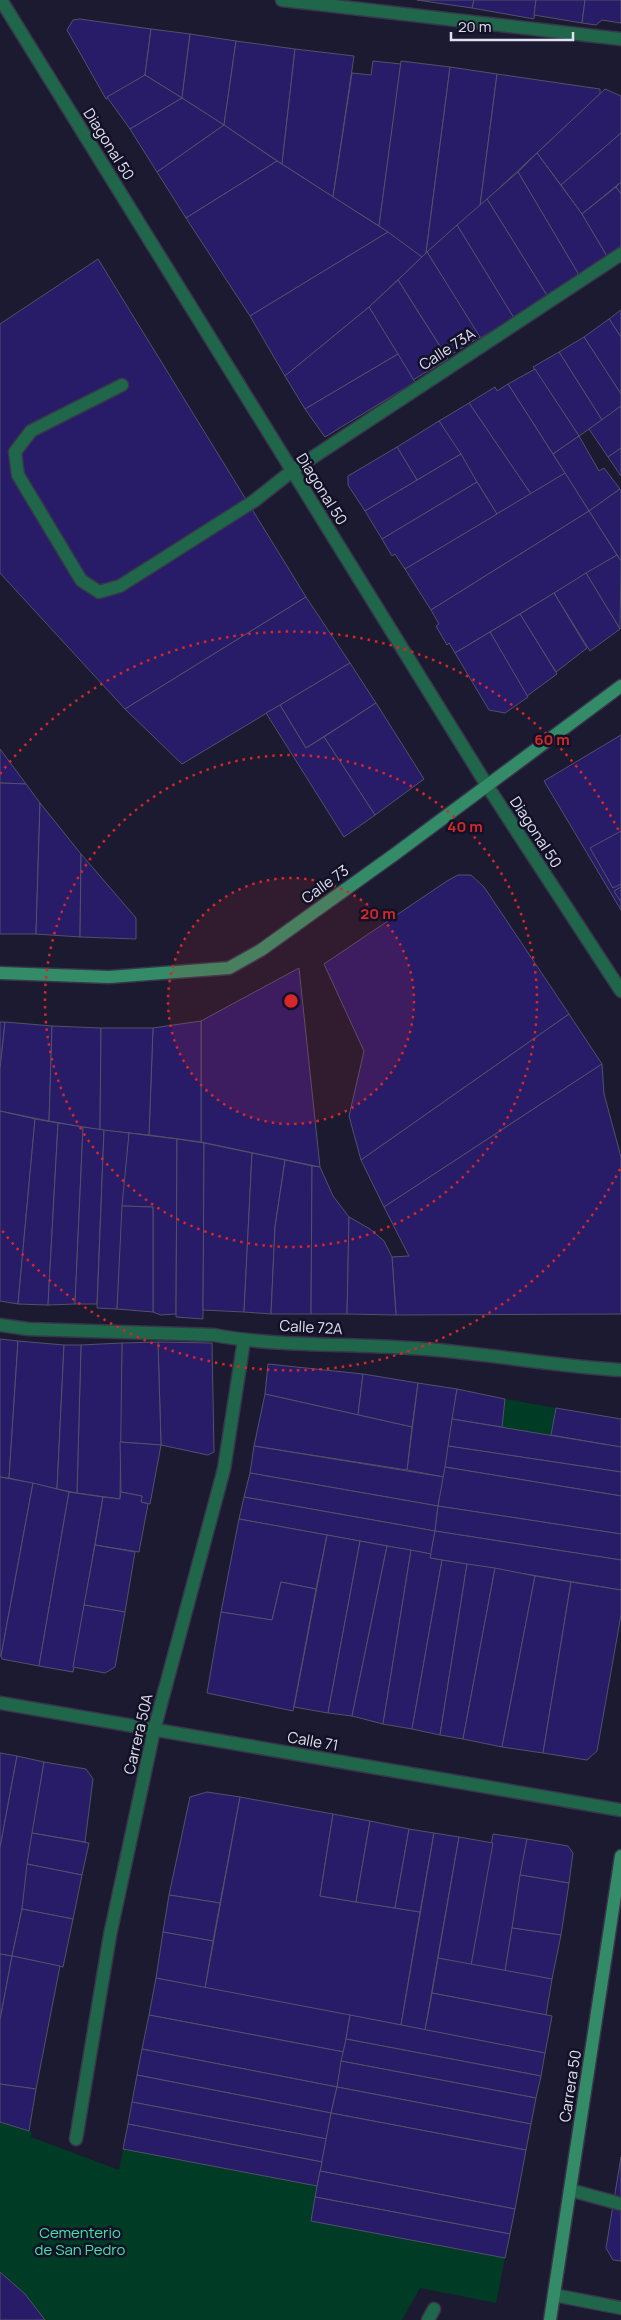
<svg xmlns="http://www.w3.org/2000/svg" width="621" height="2320" font-family="Manrope,sans-serif">
<style>
.green{fill:#003b26}
.building{fill:#281b67;stroke:#51526a}
.lines{fill:none;stroke-linecap:round;stroke-linejoin:round}
.lane-casing{stroke:#37364b;stroke-width:15}
.street-casing{stroke:#37364b;stroke-width:15}
.secondary-casing{stroke:#37364b;stroke-width:15}
.lane{stroke:#20664a;stroke-width:12}
.street{stroke:#20664a;stroke-width:12}
.secondary{stroke:#348b67;stroke-width:12}
.ring{fill:none;stroke:#d62828;stroke-width:2.5;stroke-dasharray:2.5 5}
.labels{text-anchor:middle;dominant-baseline:central;stroke-width:5;stroke-linejoin:round;paint-order:stroke}
.street-label{font-size:15px;fill:#e0e1f0;stroke:#121126}
.park-label{font-size:15px;fill:#46e1a5;stroke:#121126}
.centre{fill:#d62828;stroke:#121126;stroke-width:2.5}
.ring-label{font-size:15px;text-anchor:middle;font-weight:bold;fill:#d62828;stroke:#121126;stroke-width:5;stroke-linejoin:round;paint-order:stroke}
</style>
<rect width="100%" height="100%" fill="#1b1a30"/>
<!-- green -->
<g class="green">
<polygon points="505,1399 556,1408 551,1435 502,1427"/>
<polygon points="0,2122 29,2131 32,2132 31,2137 119,2170 123,2149 317,2186 311,2221 505,2258 496,2303 420,2288 402,2320 0,2320"/>
</g>
<!-- building -->
<g class="building">
<polygon points="417,0 474,0 472,8"/>
<polygon points="474,0 536,0 534,19 472,8"/>
<polygon points="536,0 585,0 582,23 534,15"/>
<polygon points="585,0 621,0 621,23 602,20 596,25 582,23"/>
<polygon points="80,19 151,29 145,75 106,99 67,30 73,20"/>
<polygon points="151,29 190,34 182,98 145,75"/>
<polygon points="190,34 236,41 224,125 182,98"/>
<polygon points="236,41 295,49 282,164 224,125"/>
<polygon points="295,49 354,56 333,197 282,164"/>
<polygon points="373,61 401,64 379,226 333,197 352,73 371,75"/>
<polygon points="401,61 450,67 426,253 422,257 379,226"/>
<polygon points="450,67 497,74 480,206 426,253"/>
<polygon points="497,74 600,89 600,94 480,206"/>
<polygon points="145,75 182,98 130,129 107,97"/>
<polygon points="605,89 621,96 621,133 561,185 537,153"/>
<polygon points="182,98 224,125 157,172 130,129"/>
<polygon points="224,125 277,161 186,218 157,172"/>
<polygon points="621,133 621,182 582,214 561,185"/>
<polygon points="537,153 582,214 607,256 579,275 518,172"/>
<polygon points="277,161 388,232 250,316 186,218"/>
<polygon points="518,172 579,275 548,297 487,199"/>
<polygon points="621,182 621,194 616,187"/>
<polygon points="616,187 621,194 621,246 607,256 582,214"/>
<polygon points="487,199 548,297 515,320 457,225"/>
<polygon points="457,225 514,318 480,338 427,252"/>
<polygon points="388,232 422,257 369,307 285,376 250,316"/>
<polygon points="427,252 480,337 447,357 398,280"/>
<polygon points="98,259 306,597 125,709 0,573 0,324"/>
<polygon points="398,280 448,359 413,380 369,307"/>
<polygon points="369,307 398,354 305,409 285,376"/>
<polygon points="621,310 621,337 609,319"/>
<polygon points="609,319 621,337 621,394 584,337"/>
<polygon points="584,337 621,394 621,406 602,420 559,352"/>
<polygon points="559,352 602,420 579,436 533,367"/>
<polygon points="398,354 415,382 325,437 305,409"/>
<polygon points="535,369 579,436 553,454 508,384"/>
<polygon points="508,384 565,473 531,494 469,403 495,387 497,391"/>
<polygon points="469,403 531,494 497,514 439,421"/>
<polygon points="621,406 621,448 608,457 589,429"/>
<polygon points="439,421 461,454 417,480 397,447"/>
<polygon points="579,436 599,471 604,468 620,489 589,511 553,454"/>
<polygon points="397,447 417,480 365,511 348,485 348,476"/>
<polygon points="621,448 621,476 608,457"/>
<polygon points="461,454 477,482 382,539 365,511"/>
<polygon points="565,473 589,511 431,610 405,569"/>
<polygon points="477,482 497,514 405,569 395,554 392,556 382,539"/>
<polygon points="620,489 621,491 621,561 589,511"/>
<polygon points="589,511 617,555 455,653 449,643 447,645 436,626 439,624 431,610"/>
<polygon points="617,555 621,561 620,629 586,573"/>
<polygon points="586,573 620,629 590,651 554,593"/>
<polygon points="554,593 587,648 556,672 520,614"/>
<polygon points="306,597 350,663 182,764 125,709"/>
<polygon points="520,614 557,674 527,696 490,632"/>
<polygon points="490,632 528,697 505,713 489,710 455,653"/>
<polygon points="350,663 376,703 306,748 280,705"/>
<polygon points="376,703 424,779 375,815 324,737"/>
<polygon points="280,705 306,748 324,737 375,815 344,837 266,713"/>
<polygon points="621,735 621,910 544,781"/>
<polygon points="0,749 26,784 0,783"/>
<polygon points="0,783 26,784 40,803 36,934 0,934"/>
<polygon points="40,803 81,854 80,937 36,934"/>
<polygon points="621,831 621,884 613,888 590,848"/>
<polygon points="81,854 136,918 136,939 80,937"/>
<polygon points="458,875 471,875 484,887 569,1014 361,1160 349,1116 364,1051 324,964 447,881"/>
<polygon points="621,887 621,902 614,891"/>
<polygon points="299,968 320,1167 201,1142 201,1021"/>
<polygon points="569,1014 602,1064 384,1207 361,1160"/>
<polygon points="201,1021 201,1142 149,1135 153,1028"/>
<polygon points="0,1022 5,1022 0,1069"/>
<polygon points="5,1022 52,1026 49,1121 0,1111 0,1069"/>
<polygon points="52,1026 101,1028 100,1130 49,1121"/>
<polygon points="101,1028 153,1028 149,1135 100,1130"/>
<polygon points="602,1064 604,1094 621,1157 621,1314 396,1315 392,1257 409,1256 384,1207"/>
<polygon points="0,1111 35,1119 18,1304 0,1301"/>
<polygon points="35,1119 58,1123 48,1305 18,1304"/>
<polygon points="58,1123 83,1127 75,1304 48,1305"/>
<polygon points="83,1127 104,1130 97,1304 75,1304"/>
<polygon points="104,1130 129,1133 117,1309 97,1308"/>
<polygon points="129,1133 177,1139 176,1314 161,1315 153,1312 153,1207 122,1206"/>
<polygon points="177,1139 204,1143 203,1319 176,1317"/>
<polygon points="204,1143 252,1153 244,1312 203,1310"/>
<polygon points="252,1153 285,1160 275,1227 271,1314 244,1312"/>
<polygon points="285,1160 312,1166 311,1314 271,1314 275,1227"/>
<polygon points="312,1166 320,1167 333,1196 349,1217 347,1314 311,1314"/>
<polygon points="122,1206 153,1207 153,1312 117,1309"/>
<polygon points="349,1217 370,1229 384,1241 392,1257 396,1315 347,1314"/>
<polygon points="0,1339 18,1341 9,1478 0,1477"/>
<polygon points="18,1341 64,1345 57,1489 9,1478"/>
<polygon points="158,1342 212,1343 214,1452 208,1455 161,1445"/>
<polygon points="158,1342 161,1445 120,1442 122,1343"/>
<polygon points="122,1343 120,1499 77,1493 81,1345"/>
<polygon points="64,1345 81,1345 77,1493 57,1489"/>
<polygon points="268,1364 363,1374 358,1415 265,1394"/>
<polygon points="363,1374 418,1383 412,1427 358,1415"/>
<polygon points="418,1383 457,1389 444,1477 407,1470"/>
<polygon points="457,1389 505,1399 502,1427 452,1419"/>
<polygon points="265,1394 412,1427 407,1470 254,1446"/>
<polygon points="556,1408 621,1419 621,1447 551,1435"/>
<polygon points="452,1419 621,1447 621,1472 448,1446"/>
<polygon points="120,1442 161,1445 150,1504 141,1502 142,1496 121,1492"/>
<polygon points="254,1446 444,1477 438,1506 250,1473"/>
<polygon points="448,1446 621,1472 621,1496 445,1467"/>
<polygon points="445,1467 621,1496 621,1534 438,1506"/>
<polygon points="250,1473 438,1506 435,1531 244,1497"/>
<polygon points="0,1477 33,1483 1,1656 0,1656"/>
<polygon points="33,1483 69,1492 39,1666 2,1659 1,1656"/>
<polygon points="69,1492 103,1497 73,1672 39,1666"/>
<polygon points="121,1492 142,1496 141,1502 148,1504 139,1552 95,1545 103,1497 120,1499"/>
<polygon points="244,1497 435,1531 431,1554 239,1519"/>
<polygon points="438,1506 621,1534 621,1560 435,1531"/>
<polygon points="239,1519 327,1535 316,1589 281,1582 272,1620 221,1612"/>
<polygon points="435,1531 621,1560 621,1590 430,1558"/>
<polygon points="327,1535 360,1541 328,1713 294,1707"/>
<polygon points="360,1541 387,1546 352,1716 328,1713"/>
<polygon points="95,1545 135,1552 125,1612 84,1605"/>
<polygon points="387,1546 411,1550 383,1724 352,1716"/>
<polygon points="411,1550 431,1554 430,1558 442,1560 412,1729 383,1724"/>
<polygon points="442,1560 467,1564 440,1735 412,1729"/>
<polygon points="467,1564 495,1568 463,1739 440,1735"/>
<polygon points="495,1568 535,1576 502,1747 463,1739"/>
<polygon points="535,1576 571,1582 543,1753 502,1747"/>
<polygon points="281,1582 316,1589 293,1711 207,1693 221,1612 272,1620"/>
<polygon points="571,1582 621,1590 621,1615 597,1751 587,1760 543,1753"/>
<polygon points="84,1605 125,1612 115,1667 105,1673 73,1667"/>
<polygon points="0,1753 17,1756 0,1848"/>
<polygon points="17,1756 44,1762 22,1909 12,1956 0,1954 0,1848"/>
<polygon points="44,1762 86,1769 93,1779 85,1842 32,1833"/>
<polygon points="207,1792 240,1797 220,1903 169,1895 190,1797"/>
<polygon points="240,1797 333,1814 320,1896 420,1912 401,2025 205,1988"/>
<polygon points="333,1814 370,1821 356,1902 320,1896"/>
<polygon points="370,1821 409,1829 395,1908 356,1902"/>
<polygon points="409,1829 434,1833 420,1912 395,1908"/>
<polygon points="32,1833 89,1843 82,1875 27,1864"/>
<polygon points="434,1833 459,1837 425,2030 401,2025"/>
<polygon points="493,1834 527,1839 505,1971 471,1965"/>
<polygon points="459,1837 493,1843 471,1965 438,1958"/>
<polygon points="527,1839 568,1846 573,1853 569,1883 520,1875"/>
<polygon points="27,1864 82,1875 73,1919 22,1909"/>
<polygon points="520,1875 569,1883 561,1935 512,1928"/>
<polygon points="169,1895 220,1903 213,1941 163,1932"/>
<polygon points="22,1909 73,1919 63,1967 12,1956"/>
<polygon points="512,1928 561,1935 552,1979 505,1971"/>
<polygon points="163,1932 213,1941 205,1988 156,1978"/>
<polygon points="0,1954 12,1956 0,2020"/>
<polygon points="12,1956 60,1966 36,2089 0,2084 0,2020"/>
<polygon points="438,1958 552,1979 546,2015 432,1993"/>
<polygon points="156,1978 350,2015 344,2052 149,2015"/>
<polygon points="432,1993 552,2016 545,2053 425,2030"/>
<polygon points="149,2015 344,2052 337,2087 142,2049"/>
<polygon points="350,2015 545,2053 541,2076 346,2039"/>
<polygon points="346,2039 541,2076 536,2098 341,2061"/>
<polygon points="142,2049 337,2087 331,2113 137,2075"/>
<polygon points="341,2061 536,2098 531,2124 337,2087"/>
<polygon points="137,2075 331,2113 327,2139 132,2102"/>
<polygon points="0,2084 36,2089 29,2131 0,2122"/>
<polygon points="337,2087 531,2124 526,2150 331,2113"/>
<polygon points="132,2102 327,2139 322,2162 128,2124"/>
<polygon points="331,2113 526,2150 515,2209 320,2171"/>
<polygon points="128,2124 322,2162 317,2186 123,2149"/>
<polygon points="621,2157 621,2261 613,2260 606,2248"/>
<polygon points="320,2171 515,2209 510,2234 315,2197"/>
<polygon points="315,2197 510,2234 505,2258 311,2221"/>
<polygon points="0,2272 25,2294 45,2320 0,2320"/>
</g>
<g class="lines">
<!-- lane casing -->
<g class="lane-casing">
<g id="lane">
<polyline points="122,385 31,431 15,452 18,475 81,580 99,592 120,586 254,501 292,471"/>
<polyline points="570,2190 621,2204"/>
<polyline points="428,2320 434,2309"/>
</g>
</g>
<!-- street casing -->
<g class="street-casing">
<g id="street">
<polyline points="1,0 488,787 621,991"/>
<polyline points="282,0 621,39"/>
<polyline points="292,471 621,254"/>
<path d="M0 1325 28 1329 214 1335C278 1347 345 1343 410 1348 481 1352 550 1366 621 1370"/>
<polyline points="0,1703 621,1810"/>
<polyline points="76,2139 110,1935 154,1730 224,1469 244,1340"/>
<polyline points="554,2295 621,2308"/>
</g>
</g>
<!-- secondary casing -->
<g class="secondary-casing">
<g id="secondary">
<polyline points="0,973 109,977 229,968 261,950 395,854 621,686"/>
<polyline points="550,2320 621,1856"/>
</g>
</g>
<!-- lane -->
<use href="#lane" class="lane"/>
<!-- street -->
<use href="#street" class="street"/>
<!-- secondary -->
<use href="#secondary" class="secondary"/>
</g>
<!-- distance rings -->
<circle cx="291" cy="1001" r="123" fill="#d62828" fill-opacity=".12"/>
<g class="ring">
<circle cx="291" cy="1001" r="123"/>
<circle cx="291" cy="1001" r="246"/>
<path d="M620 1169A369 369 0 0 1 0 1228M0 774A369 369 0 0 1 620 833"/>
</g>
<g class="labels">
<!-- street labels -->
<g class="street-label">
<text transform="translate(109 144) rotate(58)">Diagonal 50</text>
<text transform="translate(447 349) rotate(-33)">Calle 73A</text>
<text transform="translate(322 489) rotate(58)">Diagonal 50</text>
<text transform="translate(536 832) rotate(57)">Diagonal 50</text>
<text transform="translate(325 884) rotate(-36)">Calle 73</text>
<text transform="translate(311 1327) rotate(3)">Calle 72A</text>
<text transform="translate(138 1734) rotate(-77)">Carrera 50A</text>
<text transform="translate(313 1741) rotate(10)">Calle 71</text>
<text transform="translate(570 2086) rotate(-81)">Carrera 50</text>
</g>
<!-- park labels -->
<g class="park-label">
<text x="80" y="2232">Cementerio<tspan x="80" dy="17">de San Pedro</tspan></text>
</g>
</g>
<circle cx="291" cy="1001" r="8" class="centre"/>
<g class="ring-label">
<text x="552" y="745">60 m</text>
<text x="465" y="832">40 m</text>
<text x="378" y="919">20 m</text>
</g>
<!-- scale -->
<path d="M451 32v8h122v-8" fill="none" stroke="#e0e1f0" stroke-width="2.5"/>
<text x="458" y="32" font-size="15" fill="#e0e1f0" stroke="#121126" stroke-width="4" paint-order="stroke">20 m</text>
</svg>
